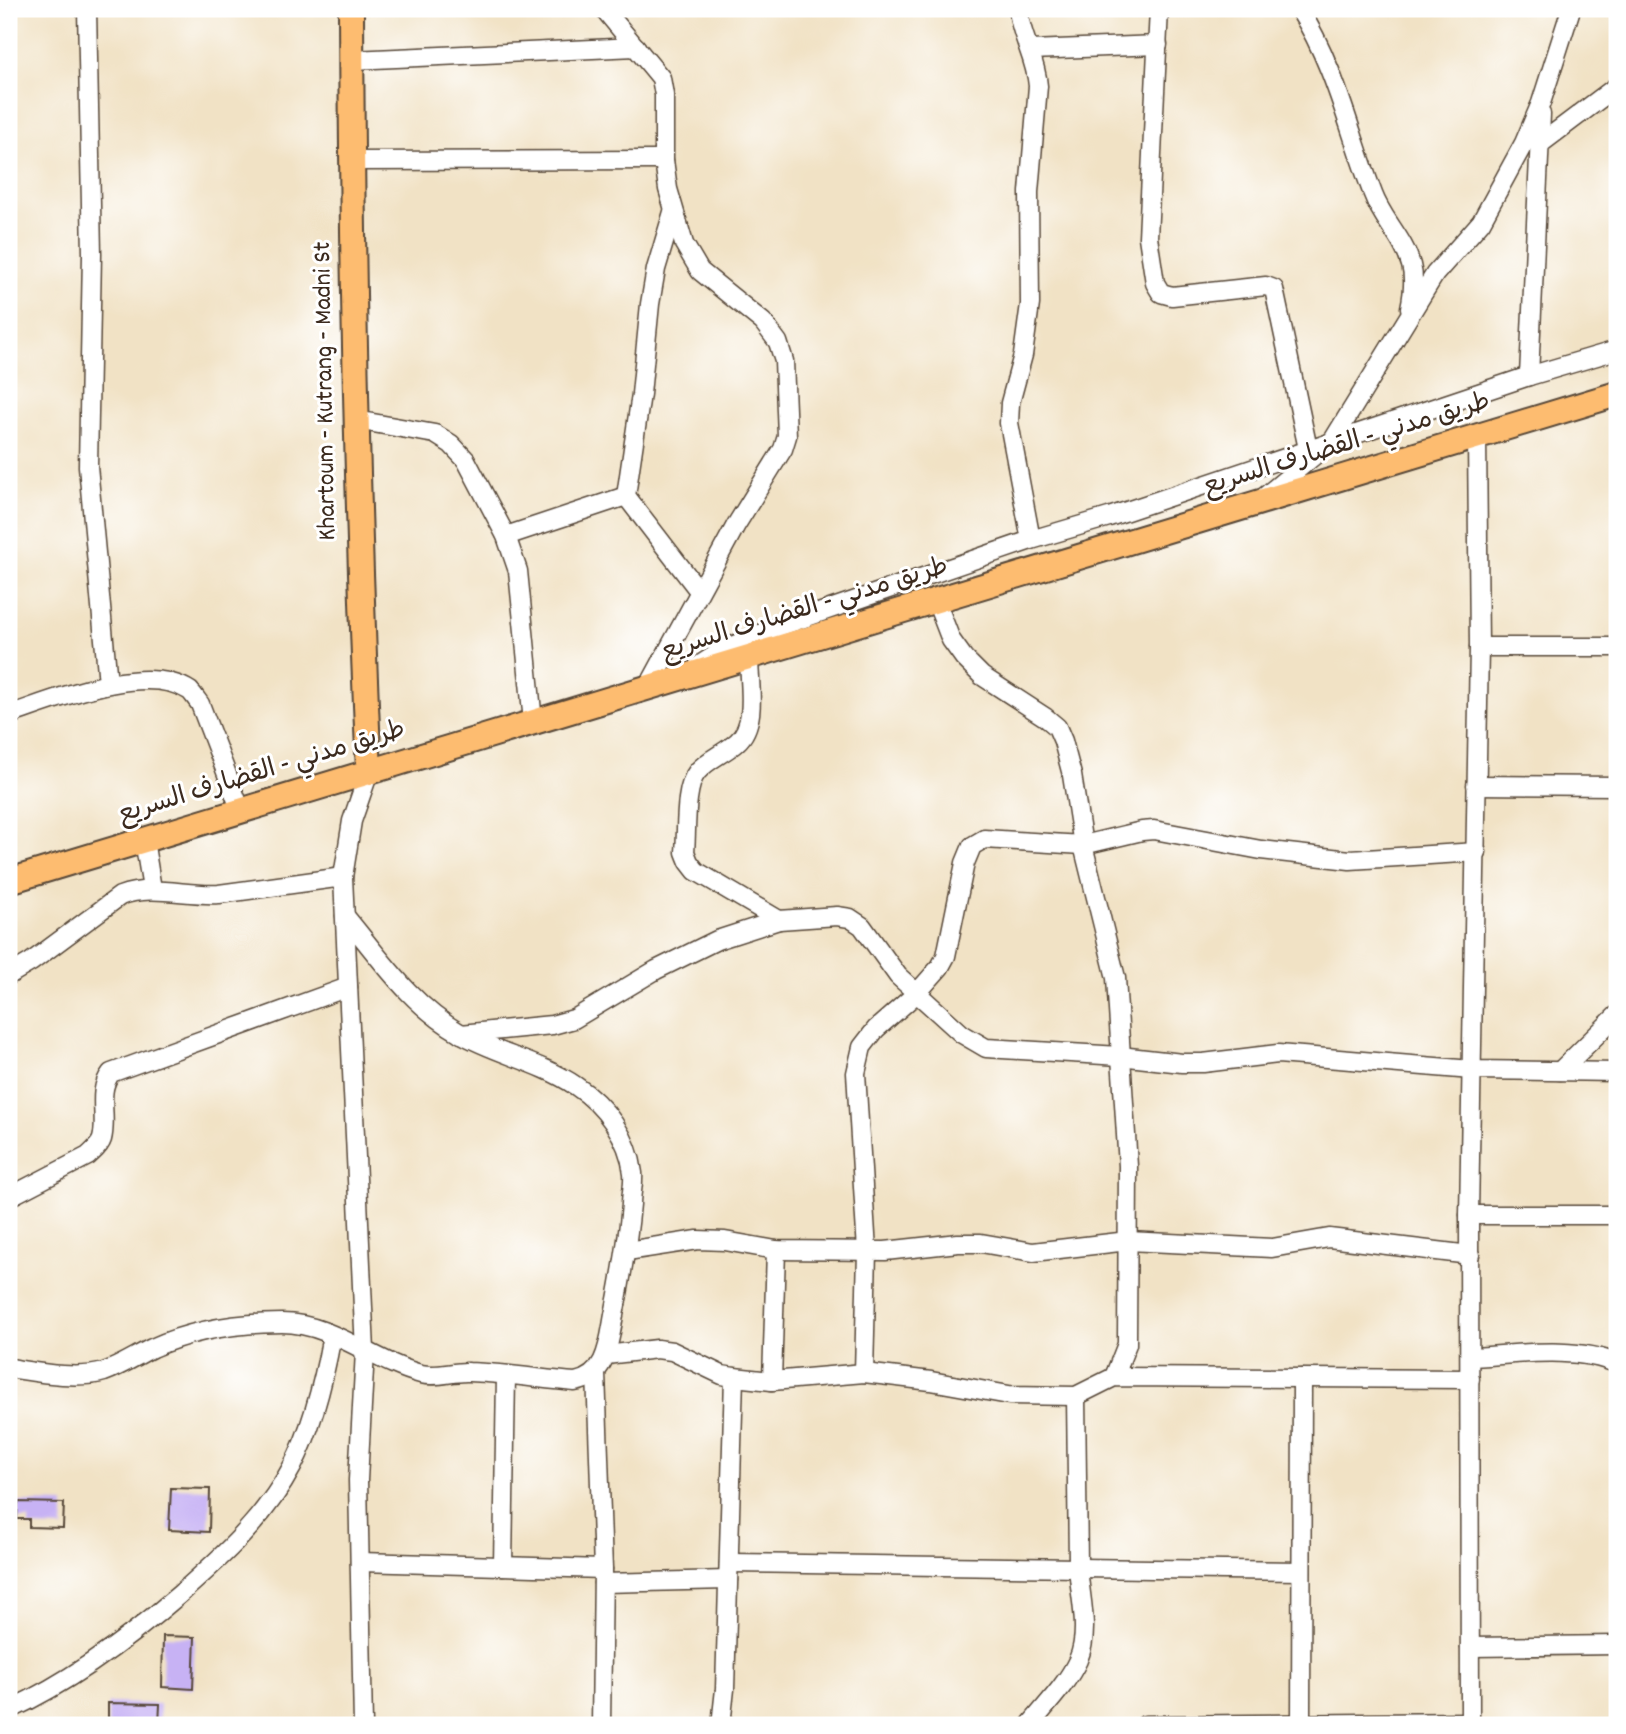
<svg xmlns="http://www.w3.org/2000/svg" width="1626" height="1734" font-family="Dekko,'Playpen Sans Arabic',sans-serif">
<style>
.building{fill:#c7b2f4}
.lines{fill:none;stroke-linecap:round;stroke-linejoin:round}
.minor-casing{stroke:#564637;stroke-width:21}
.highway-casing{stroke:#564637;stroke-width:28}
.minor{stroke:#fff;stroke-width:18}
.highway{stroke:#fdbc70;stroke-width:24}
.labels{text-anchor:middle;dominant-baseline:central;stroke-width:6;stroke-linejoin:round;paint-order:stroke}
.street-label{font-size:26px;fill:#3b2a1e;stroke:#fff}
</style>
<rect width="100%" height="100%" fill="#fff"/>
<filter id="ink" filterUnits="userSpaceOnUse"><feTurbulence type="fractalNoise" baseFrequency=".0143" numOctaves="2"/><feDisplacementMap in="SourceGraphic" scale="14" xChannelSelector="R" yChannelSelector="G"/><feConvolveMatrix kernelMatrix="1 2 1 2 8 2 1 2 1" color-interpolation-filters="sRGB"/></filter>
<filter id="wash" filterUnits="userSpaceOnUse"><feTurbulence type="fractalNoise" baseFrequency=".00686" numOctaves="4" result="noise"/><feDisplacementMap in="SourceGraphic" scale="28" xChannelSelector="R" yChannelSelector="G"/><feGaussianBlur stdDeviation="1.57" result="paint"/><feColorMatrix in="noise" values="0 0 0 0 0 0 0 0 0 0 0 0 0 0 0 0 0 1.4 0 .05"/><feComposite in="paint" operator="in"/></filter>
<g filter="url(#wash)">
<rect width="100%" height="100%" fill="#f1e2c5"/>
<g id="blocks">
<!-- building -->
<g class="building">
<polygon points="171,1488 210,1489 209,1532 169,1530"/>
<polygon points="18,1502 64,1503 63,1528 29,1527 29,1519 17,1519"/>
<polygon points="163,1636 195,1637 193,1689 162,1687"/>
<polygon points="108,1703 160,1704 159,1725 108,1725"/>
</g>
</g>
</g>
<g filter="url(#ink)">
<use href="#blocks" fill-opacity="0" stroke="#564637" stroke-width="2"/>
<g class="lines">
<!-- minor casing -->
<g class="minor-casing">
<g id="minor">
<polyline points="87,9 92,254 88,466 108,683"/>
<polyline points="604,9 661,78 664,95 664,160 668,189 684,244 700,271 763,322 778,342 784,361 787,436 783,449 736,525 647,689"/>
<path d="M1018 9C1020 35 1036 58 1038 86L1029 192 1030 304 1023 355 1010 403 1009 423 1031 540"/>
<polyline points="1159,9 1148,237 1155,283 1161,293 1172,296 1266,286 1274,289 1308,449"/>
<path d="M1299 9C1335 65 1349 132 1373 194 1382 219 1404 239 1411 265 1415 279 1413 294 1410 308"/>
<polyline points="1031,50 1158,45"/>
<polyline points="352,60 636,47"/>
<polyline points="1540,144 1617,86"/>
<polyline points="352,161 664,160"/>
<polyline points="673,212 656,269 650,304 641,394 626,496 699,591"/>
<polyline points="1529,376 1541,114"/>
<polyline points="356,420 435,434 451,444 466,460 506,536 518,571 533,722"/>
<polyline points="1263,498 1333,440 1435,274 1481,222 1524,143 1541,103 1571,9"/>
<polyline points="506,536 626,496"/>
<polyline points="936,601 951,640 964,658 982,676 1045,717 1057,727 1063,741 1072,775 1083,845 1116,978 1128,1166 1127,1344 1114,1377"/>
<polyline points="1479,647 1617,647"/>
<path d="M749 658C749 683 758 724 737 742 725 753 708 759 697 772 684 788 687 831 685 852L689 862 696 871 779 920"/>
<polyline points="698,666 723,650 769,630 1031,540 1109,517 1529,376 1617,350"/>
<path d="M9 715C54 700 145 661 190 691 193 694 197 700 200 704L241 811"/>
<polyline points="1476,785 1617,786"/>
<polyline points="144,840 152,889"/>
<path d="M9 975 31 962 120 896C152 884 185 896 219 894L343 877"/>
<polyline points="461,1034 552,1025 574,1019 656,970 717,940 779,920 837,916 850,918 862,926 898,976 962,1034 986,1048 1120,1056 1182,1063 1203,1063 1278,1054 1472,1070 1617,1072"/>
<polyline points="1560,1071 1617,1015"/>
<path d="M9 1197 88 1156C93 1151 100 1146 102 1139 108 1117 96 1092 111 1073L348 987"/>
<polyline points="1469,1215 1617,1215"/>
<polyline points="627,1251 698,1240 725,1241 776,1250 885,1251 958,1243 981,1243 1033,1252 1128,1241 1272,1248 1329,1238 1470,1255"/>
<polyline points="606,1355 657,1349 672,1351 722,1375 734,1377 772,1381 864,1373 931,1381 1009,1395 1076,1396 1114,1377 1470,1379"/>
<path d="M1470 1357C1514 1355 1577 1345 1617 1364"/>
<path d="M9 1368C36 1372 77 1380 104 1372 121 1366 136 1356 152 1348 192 1330 238 1323 282 1323 332 1323 374 1362 421 1374 437 1378 453 1371 469 1372 504 1373 540 1379 575 1382 609 1376 609 1338 615 1310 622 1274 628 1240 631 1204 631 1194 634 1183 633 1173 629 1138 605 1105 576 1086 541 1062 496 1054 460 1033 411 1005 380 958 345 916"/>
<polyline points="596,1373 603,1569 601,1725"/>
<polyline points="864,1373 867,1251 856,1073 862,1047 876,1029 917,993 940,967 946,956 965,863 972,846 984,839 1083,845 1142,831 1154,830 1261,850 1350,860 1477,852"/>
<polyline points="772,1381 776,1250"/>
<polyline points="360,1562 603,1569"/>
<polyline points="729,1563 1301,1571"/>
<polyline points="503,1566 506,1375"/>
<polyline points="603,1583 728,1580"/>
<polyline points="1470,1647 1617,1645"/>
<path d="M9 1710C72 1681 128 1639 180 1594 223 1556 265 1518 292 1467 313 1427 324 1380 332 1335"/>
<polyline points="363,1725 358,1480 365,1351 343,877 352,821 369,772"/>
<polyline points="721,1725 725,1689 734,1377"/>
<path d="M1030 1725C1046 1705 1067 1684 1078 1660 1091 1630 1079 1595 1078 1564 1077 1508 1077 1452 1076 1396"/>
<polyline points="1145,1725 1470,1722"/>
<polyline points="1301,1725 1302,1378"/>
<polyline points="1470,1725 1469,1215 1479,647 1477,437"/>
</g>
</g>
<!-- highway casing -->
<g class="highway-casing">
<g id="highway">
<path d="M351 9C352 263 357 518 369 772"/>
<polyline points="9,881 1617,394"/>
</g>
</g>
<!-- minor -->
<use href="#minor" class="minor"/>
<!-- highway -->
<use href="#highway" class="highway"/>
</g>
</g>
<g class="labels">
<!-- street labels -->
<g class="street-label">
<text transform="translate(326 391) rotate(-91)">Khartoum - Kutrang - Madni St</text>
<text transform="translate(1347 445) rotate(-17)">طريق مدني - القضارف السريع</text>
<text transform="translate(805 610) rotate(-17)">طريق مدني - القضارف السريع</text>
<text transform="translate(262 773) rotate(-17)">طريق مدني - القضارف السريع</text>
</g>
</g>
<!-- margin -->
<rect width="1626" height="1734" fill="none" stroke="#fff" stroke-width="35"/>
</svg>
